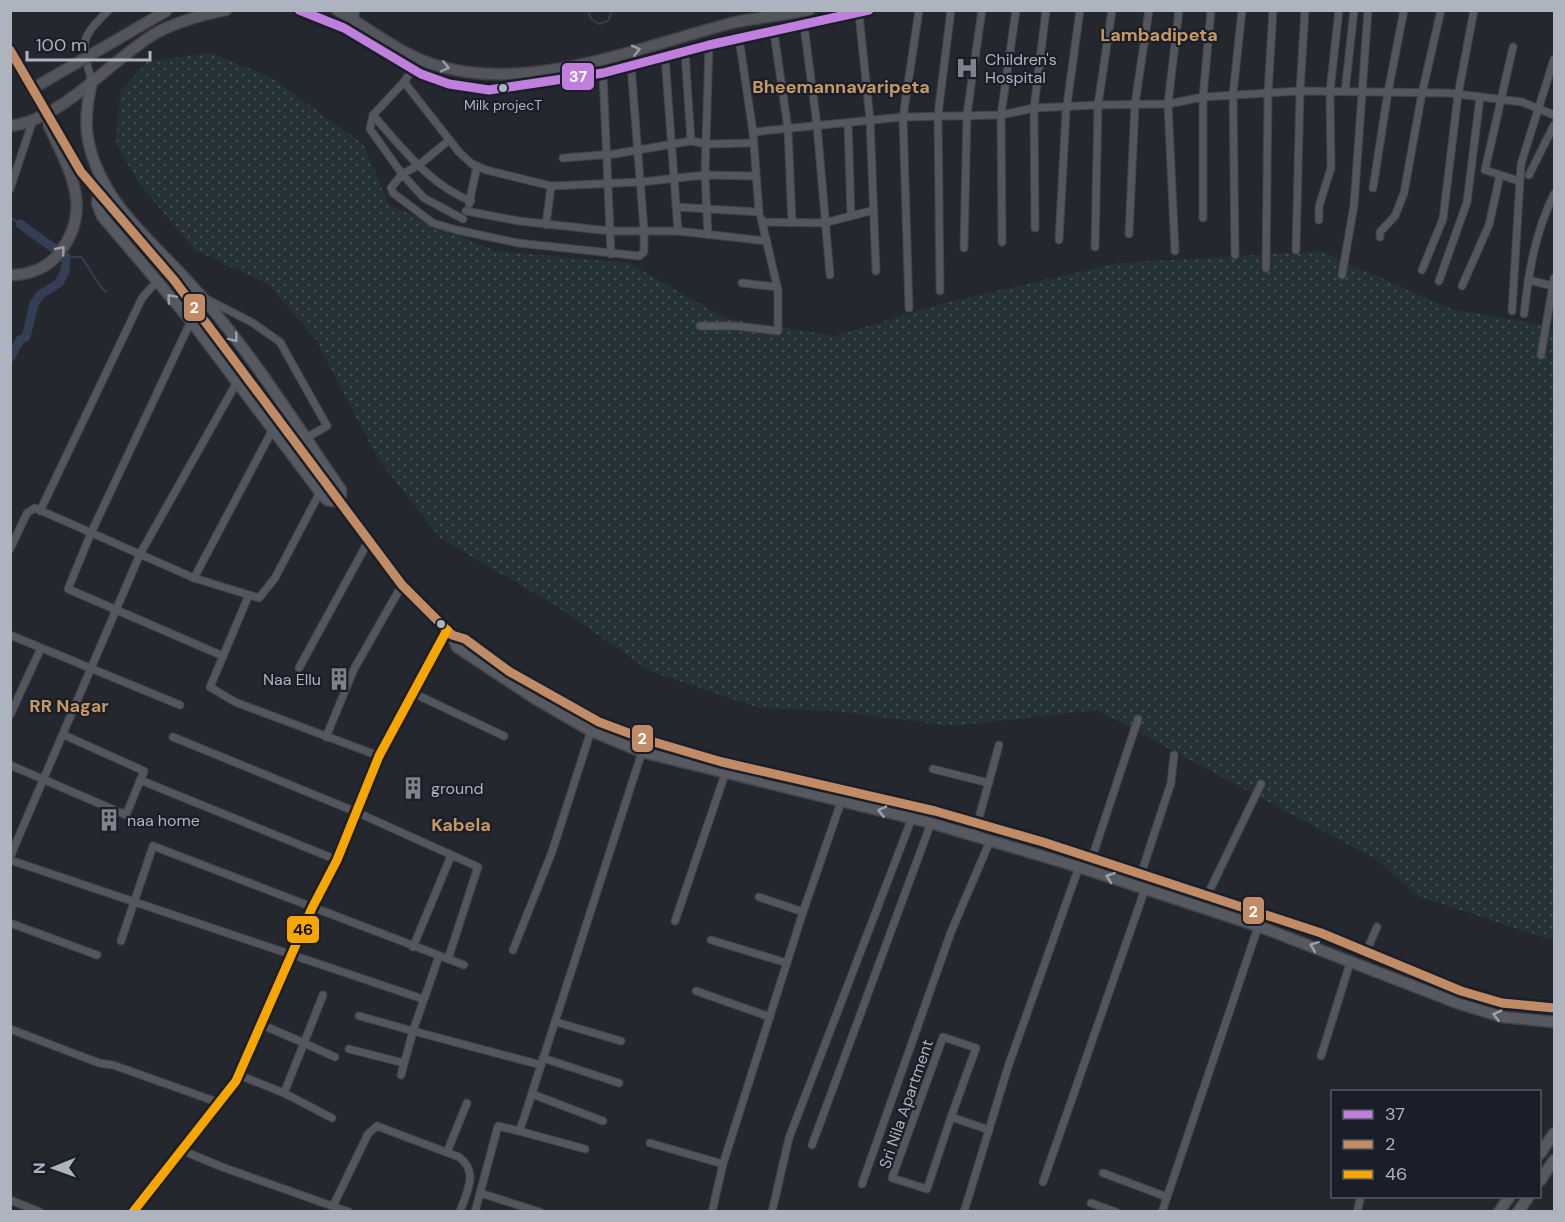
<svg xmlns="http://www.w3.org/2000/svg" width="1565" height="1222" font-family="'DM Sans',sans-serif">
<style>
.grass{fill:url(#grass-dots)}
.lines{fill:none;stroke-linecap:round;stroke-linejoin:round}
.stream{stroke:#343e54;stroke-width:2}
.canal{stroke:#343e54;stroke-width:9}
.street-casing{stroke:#404248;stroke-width:9}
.secondary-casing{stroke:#404248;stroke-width:13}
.primary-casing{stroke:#42444b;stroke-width:13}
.street{stroke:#54565d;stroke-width:7}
.secondary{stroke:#53555b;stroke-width:10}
.primary{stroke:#56595f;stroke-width:10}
.secondary-bridge-casing{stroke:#404248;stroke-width:13;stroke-linecap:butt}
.primary-bridge-casing{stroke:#42444b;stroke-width:13;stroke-linecap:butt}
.secondary-bridge{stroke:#53555b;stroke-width:10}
.primary-bridge{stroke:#56595f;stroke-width:10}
.bus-1-casing{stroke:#191e28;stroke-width:14}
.bus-2-casing{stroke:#191e28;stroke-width:14}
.bus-3-casing{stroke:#191e28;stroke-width:14}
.bus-1{stroke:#c07fdc;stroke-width:9}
.bus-2{stroke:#c18c65;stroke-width:9}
.bus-3{stroke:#f7a600;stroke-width:9}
.oneway{stroke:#979ca7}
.oneway2{stroke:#9ca1ad}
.bus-dot{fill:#aeb3c0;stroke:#191e28;stroke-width:2}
.labels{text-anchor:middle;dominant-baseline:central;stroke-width:4.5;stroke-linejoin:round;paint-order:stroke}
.bus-label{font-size:14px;fill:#aeb3c0;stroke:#191e28}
.poi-label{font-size:16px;fill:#aeb3c0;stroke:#191e28;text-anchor:start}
.street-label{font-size:16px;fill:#aeb3c0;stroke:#191e28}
.neighbourhood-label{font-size:18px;font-weight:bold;fill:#c69963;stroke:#191e28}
.line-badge{stroke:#191e28;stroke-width:2}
.badge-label{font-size:16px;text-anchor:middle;font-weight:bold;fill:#fff}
.pale-badge-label{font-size:16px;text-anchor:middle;font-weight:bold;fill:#111}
</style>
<defs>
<pattern id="grass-dots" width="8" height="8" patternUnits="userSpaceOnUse" patternTransform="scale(1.5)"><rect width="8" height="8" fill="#253235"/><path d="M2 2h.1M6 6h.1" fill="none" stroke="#424d50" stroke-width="1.8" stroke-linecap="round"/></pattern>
</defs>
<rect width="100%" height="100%" fill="#25272e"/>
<!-- grass -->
<polygon class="grass" points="211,53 272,78 364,145 389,205 495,251 629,263 725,318 835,336 944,303 1119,263 1320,251 1451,309 1543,325 1554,331 1554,937 1548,939 1418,896 1377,860 1097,710 952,726 834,711 760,708 650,671 558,607 440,538 378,459 316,340 268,284 195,250 141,186 116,145 120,92 148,61"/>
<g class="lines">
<!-- stream -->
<g class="stream">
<polyline points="588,10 591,19 599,24 608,21 612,10"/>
<polyline points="10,217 20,224"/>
<path d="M66 257H81C91 268 95 282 106 292"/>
</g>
<!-- canal -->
<polyline class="canal" points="10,358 20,340 26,337 34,304 40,295 59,283 65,271 66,257 20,224"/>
<!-- street casing -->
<g class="street-casing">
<g id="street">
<polyline points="859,14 870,120 876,271"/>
<polyline points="354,21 356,10"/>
<polyline points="804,26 817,125 830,275"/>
<polyline points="774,33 788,129 792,223"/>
<polyline points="1513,47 1485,170 1519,181"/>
<polyline points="685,52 691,141"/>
<polyline points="665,57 678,231"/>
<polyline points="413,69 404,82 459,152 472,164 486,170 551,186 641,182 705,175 755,176"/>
<polyline points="603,73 611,254"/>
<path d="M92 81C80 42 80 38 109 10"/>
<polyline points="404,82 373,115 370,129 402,174 424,198 463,219"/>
<polyline points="1345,92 1354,10"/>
<path d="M373 115C401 147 431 186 471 201"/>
<polyline points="848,123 851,216"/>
<polyline points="753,132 903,117 1001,115 1034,108 1098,105 1168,104 1203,97 1300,91 1449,93 1522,102 1554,115"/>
<polyline points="448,141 419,165 402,174 391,188 393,193 433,223 457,230 518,243 639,256 644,252 644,230 631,66"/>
<polyline points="563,158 614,154 691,141 707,144 753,143"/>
<polyline points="1529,175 1554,125"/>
<polyline points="1373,188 1388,92 1404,10"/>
<polyline points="10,189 32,123"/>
<polyline points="469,204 477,166"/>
<polyline points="676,207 759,212 753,132 739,38"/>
<polyline points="466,211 519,221 610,231 678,231 767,241"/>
<polyline points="761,218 762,222 824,223 874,210"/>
<polyline points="1203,218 1203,97 1211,10"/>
<polyline points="1319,220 1319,206 1331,168 1330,91 1339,10"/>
<polyline points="546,225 551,186"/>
<polyline points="1035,228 1034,108 1046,10"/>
<polyline points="1129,234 1135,104 1149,10"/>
<polyline points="708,235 705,175 709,45"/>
<polyline points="1380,237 1380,232 1395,216 1404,193 1422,93 1441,10"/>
<polyline points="1059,240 1066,112 1080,10"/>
<polyline points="1002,242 1001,115 1016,10"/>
<polyline points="1095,247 1098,105 1112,10"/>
<polyline points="964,248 967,114 982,10"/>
<polyline points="1296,250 1300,91 1305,10"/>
<polyline points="1175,251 1168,104 1179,10"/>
<polyline points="1235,255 1233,94 1242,10"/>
<polyline points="1266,268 1268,93 1273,10"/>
<polyline points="1422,270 1443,219 1458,95 1474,10"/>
<polyline points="1342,275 1354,205 1368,10"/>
<polyline points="1528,280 1553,286"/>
<polyline points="1439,281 1467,202 1480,97"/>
<polyline points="742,283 777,287"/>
<polyline points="1462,286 1489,225 1500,175"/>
<polyline points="940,291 938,114 951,10"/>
<polyline points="203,297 253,323 280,342 327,426 306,438"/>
<polyline points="909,308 903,117 919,10"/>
<polyline points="1512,311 1521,164 1554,59"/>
<path d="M1524 314C1529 270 1535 233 1554 194"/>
<polyline points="191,321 91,533 68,589 223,656"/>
<polyline points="700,326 736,326 778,331 778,290 762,222"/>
<polyline points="1541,355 1554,278"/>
<polyline points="40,511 142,298 157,281"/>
<polyline points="10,549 27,513 35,508 194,578 259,598 275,578 320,492"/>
<polyline points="194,578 273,429"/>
<polyline points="248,597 210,687 235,702 379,756"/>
<polyline points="10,635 180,705"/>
<polyline points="299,668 369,540"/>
<polyline points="413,693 504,736"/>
<polyline points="10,715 41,648"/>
<polyline points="173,737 354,811 478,867 448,959"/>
<polyline points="326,737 354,669 402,585"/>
<polyline points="10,765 126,815 144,771 64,735"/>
<polyline points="933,769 989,783"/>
<polyline points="140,780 337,860"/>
<polyline points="974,836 999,745"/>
<polyline points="10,857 140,554 237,382"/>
<polyline points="1092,858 1138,719"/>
<polyline points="10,860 423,999"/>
<polyline points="1141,874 1171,783 1174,755"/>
<polyline points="1207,896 1261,784"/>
<polyline points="759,897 803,912"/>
<polyline points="675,921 725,774"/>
<polyline points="10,923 97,955"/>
<polyline points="711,940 787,963"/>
<polyline points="121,941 153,846 464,965"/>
<polyline points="413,947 451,856"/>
<polyline points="513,950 552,852 591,731"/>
<polyline points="1366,952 1377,927"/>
<polyline points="439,956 413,1031 541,1065"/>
<polyline points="696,991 770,1017"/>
<polyline points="323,995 304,1043 335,1057"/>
<polyline points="359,1016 413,1031 401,1075"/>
<polyline points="556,1022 621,1041"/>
<polyline points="10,1029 99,1063 113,1065 220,1103"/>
<polyline points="349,1049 404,1063"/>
<polyline points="1321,1056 1351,960"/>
<polyline points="543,1058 619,1083"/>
<polyline points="239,1075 284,1093 304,1043 260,1024"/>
<polyline points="284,1093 332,1118"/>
<polyline points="532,1094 603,1121"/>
<polyline points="951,1117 927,1189 892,1178 943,1037 976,1048 951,1117 989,1130"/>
<polyline points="519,1131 585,1149"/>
<polyline points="650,1143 723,1164 712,1212"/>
<polyline points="812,1145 931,823"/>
<polyline points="181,1150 222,1167 349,1212"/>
<polyline points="447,1152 467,1103"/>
<polyline points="723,1164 803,912 841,802"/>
<polyline points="1103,1173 1167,1197"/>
<polyline points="1043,1182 1145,889"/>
<polyline points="862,1184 951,932 990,841"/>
<polyline points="480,1193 540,1212"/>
<polyline points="10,1200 40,1212"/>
<polyline points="1091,1203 1116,1212"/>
<path d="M333 1206 368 1134 377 1126 459 1157C479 1172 467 1191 460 1212"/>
<polyline points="475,1212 498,1126 519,1131 524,1118 642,752"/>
<polyline points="772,1212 789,1138 912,818"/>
<polyline points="964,1212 1008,1067 1079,867"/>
<polyline points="1162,1212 1259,924"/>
<polyline points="1357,1212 1361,1196"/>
</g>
</g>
<!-- secondary casing -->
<g class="secondary-casing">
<g id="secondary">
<polyline points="299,10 344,28 421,74 449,84 489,90 603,73 709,45 869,10"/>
<path d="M337 10C371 30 403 57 442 67 535 92 642 46 732 23 757 17 783 16 809 10"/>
<path d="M10 126C61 121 112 59 156 33 178 21 202 15 226 10"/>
<polyline points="133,1212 236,1081 312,908 337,860 379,756 447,630"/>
</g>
</g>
<!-- primary casing -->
<g class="primary-casing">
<g id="primary">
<polyline points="10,50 32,89"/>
<path d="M92 81C83 119 84 145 103 181 123 221 171 260 200 295 253 355 296 425 341 490L340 502"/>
<polyline points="100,188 97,203 102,216 191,321 320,492 327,500 340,502"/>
<polyline points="174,280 402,585 452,635 465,639 510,672 599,722 647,740 722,762 935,811 1043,842 1321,933 1461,991 1502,1003 1554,1008"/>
<polyline points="452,635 457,647 534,698 591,731 642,752 931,823 1079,867 1258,926 1457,1003 1503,1017 1554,1022"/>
<polyline points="1540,1154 1554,1133"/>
<polyline points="1540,1181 1554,1160"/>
<polyline points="1499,1212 1510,1196"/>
<polyline points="1518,1212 1529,1196"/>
</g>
</g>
<!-- street -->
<use href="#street" class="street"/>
<!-- secondary -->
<use href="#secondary" class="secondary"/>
<!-- primary -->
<use href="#primary" class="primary"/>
<!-- secondary-bridge casing -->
<g class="secondary-bridge-casing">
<g id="secondary-bridge">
<polyline points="32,89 168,10"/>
<path d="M10 275C29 275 48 268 59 253 95 209 68 168 48 124"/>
</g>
</g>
<!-- primary-bridge casing -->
<g class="primary-bridge-casing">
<polyline id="primary-bridge" points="32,89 81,172 174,280"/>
</g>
<!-- secondary-bridge -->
<use href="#secondary-bridge" class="secondary-bridge"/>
<!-- primary-bridge -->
<use href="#primary-bridge" class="primary-bridge"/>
<!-- bus-1 casing -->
<g class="bus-1-casing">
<polyline id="bus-1" points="299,10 344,28 421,74 449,84 489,90 603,73 709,45 869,10"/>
</g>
<!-- bus-2 casing -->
<g class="bus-2-casing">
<polyline id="bus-2" points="10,50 81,172 174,280 402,585 452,635 465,639 510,672 599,722 647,740 722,762 935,811 1043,842 1321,933 1461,991 1502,1003 1554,1008"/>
</g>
<!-- bus-3 casing -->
<g class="bus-3-casing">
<polyline id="bus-3" points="133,1212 236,1081 312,908 337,860 379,756 447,630"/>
</g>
<!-- bus-1 -->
<use href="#bus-1" class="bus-1"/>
<!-- bus-2 -->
<use href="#bus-2" class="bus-2"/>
<!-- bus-3 -->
<use href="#bus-3" class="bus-3"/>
</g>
<!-- one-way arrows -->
<defs><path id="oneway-chevron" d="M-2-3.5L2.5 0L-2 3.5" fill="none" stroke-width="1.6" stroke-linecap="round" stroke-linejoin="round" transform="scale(1.5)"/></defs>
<g class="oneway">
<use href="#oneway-chevron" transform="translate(636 50) rotate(-14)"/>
<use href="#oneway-chevron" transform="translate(445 67) rotate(13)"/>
<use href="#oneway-chevron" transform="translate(61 250) rotate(-51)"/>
</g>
<g class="oneway2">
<use href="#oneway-chevron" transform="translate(171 298) rotate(-130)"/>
<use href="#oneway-chevron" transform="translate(234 338) rotate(52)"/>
<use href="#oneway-chevron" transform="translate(882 811) rotate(-167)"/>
<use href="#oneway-chevron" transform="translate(1110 877) rotate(-161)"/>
<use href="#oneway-chevron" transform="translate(1314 946) rotate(-159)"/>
<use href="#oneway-chevron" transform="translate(1497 1015) rotate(-165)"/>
</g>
<!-- icons -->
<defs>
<g id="hospital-bare" transform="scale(1.8)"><path d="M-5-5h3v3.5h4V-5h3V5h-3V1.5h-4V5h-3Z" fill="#7e828d" stroke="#191e28" stroke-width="2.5" paint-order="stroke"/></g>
<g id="building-bare" transform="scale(1.8)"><path d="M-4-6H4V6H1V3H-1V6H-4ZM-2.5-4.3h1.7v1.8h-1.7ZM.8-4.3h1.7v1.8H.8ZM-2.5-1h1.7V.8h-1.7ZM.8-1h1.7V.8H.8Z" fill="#7e828d" stroke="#191e28" stroke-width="2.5" paint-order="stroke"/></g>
</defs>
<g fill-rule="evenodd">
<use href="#hospital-bare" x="967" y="68"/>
<use href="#building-bare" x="339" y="679"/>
<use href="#building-bare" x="413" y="788"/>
<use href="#building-bare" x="109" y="820"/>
</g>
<!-- markers -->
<g class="bus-dot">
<circle cx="503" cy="88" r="5"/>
<circle cx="441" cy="624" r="5"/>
</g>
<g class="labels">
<!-- bus labels -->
<g class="bus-label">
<text x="503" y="105">Milk projecT</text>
</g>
<!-- poi labels -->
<g class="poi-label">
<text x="985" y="59">Children's<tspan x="985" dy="18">Hospital</tspan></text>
<text x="321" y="679" text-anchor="end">Naa Ellu</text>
<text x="431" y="788">ground</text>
<text x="127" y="820">naa home</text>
</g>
<!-- street labels -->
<g class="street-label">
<text transform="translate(906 1104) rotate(-71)">Sri Nila Apartment</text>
</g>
<!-- neighbourhood labels -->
<g class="neighbourhood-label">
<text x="1159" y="35">Lambadipeta</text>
<text x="841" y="87">Bheemannavaripeta</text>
<text x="69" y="706">RR Nagar</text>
<text x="461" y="825">Kabela</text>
</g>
</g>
<g class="line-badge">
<rect x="561" y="62" width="34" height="29" rx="6" fill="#c07fdc"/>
<rect x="183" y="293" width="23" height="29" rx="6" fill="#c18c65"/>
<rect x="631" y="724" width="23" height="29" rx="6" fill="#c18c65"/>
<rect x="1242" y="896" width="23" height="29" rx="6" fill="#c18c65"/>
<rect x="286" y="915" width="34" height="29" rx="6" fill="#f7a600"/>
</g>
<g class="badge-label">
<text x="578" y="82">37</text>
<text x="194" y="313">2</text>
<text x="642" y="744">2</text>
<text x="1253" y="917">2</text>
</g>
<g class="pale-badge-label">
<text x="303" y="935">46</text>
</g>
<!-- border -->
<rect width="1565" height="1222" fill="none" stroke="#aeb3c0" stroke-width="24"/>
<!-- legend -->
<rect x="1331" y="1090" width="210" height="108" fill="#191e28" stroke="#555a65" stroke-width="1.5"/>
<rect x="1343" y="1110" width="30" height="9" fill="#c07fdc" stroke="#555a65" stroke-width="1.5"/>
<text x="1385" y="1120" font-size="18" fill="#aeb3c0">37</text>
<rect x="1343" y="1140" width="30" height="9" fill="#c18c65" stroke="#555a65" stroke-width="1.5"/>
<text x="1385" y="1150" font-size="18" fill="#aeb3c0">2</text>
<rect x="1343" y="1170" width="30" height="9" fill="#f7a600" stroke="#555a65" stroke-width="1.5"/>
<text x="1385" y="1180" font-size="18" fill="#aeb3c0">46</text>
<!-- north arrow -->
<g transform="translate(54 1168) rotate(269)" stroke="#191e28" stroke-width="4.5" paint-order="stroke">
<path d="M0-4.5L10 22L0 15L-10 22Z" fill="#aeb3c0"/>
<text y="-9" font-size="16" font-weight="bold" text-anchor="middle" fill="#aeb3c0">N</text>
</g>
<!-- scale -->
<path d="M27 51v9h123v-9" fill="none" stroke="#aeb3c0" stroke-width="3"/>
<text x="36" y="51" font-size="18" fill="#aeb3c0" stroke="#191e28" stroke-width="4.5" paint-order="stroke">100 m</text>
</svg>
